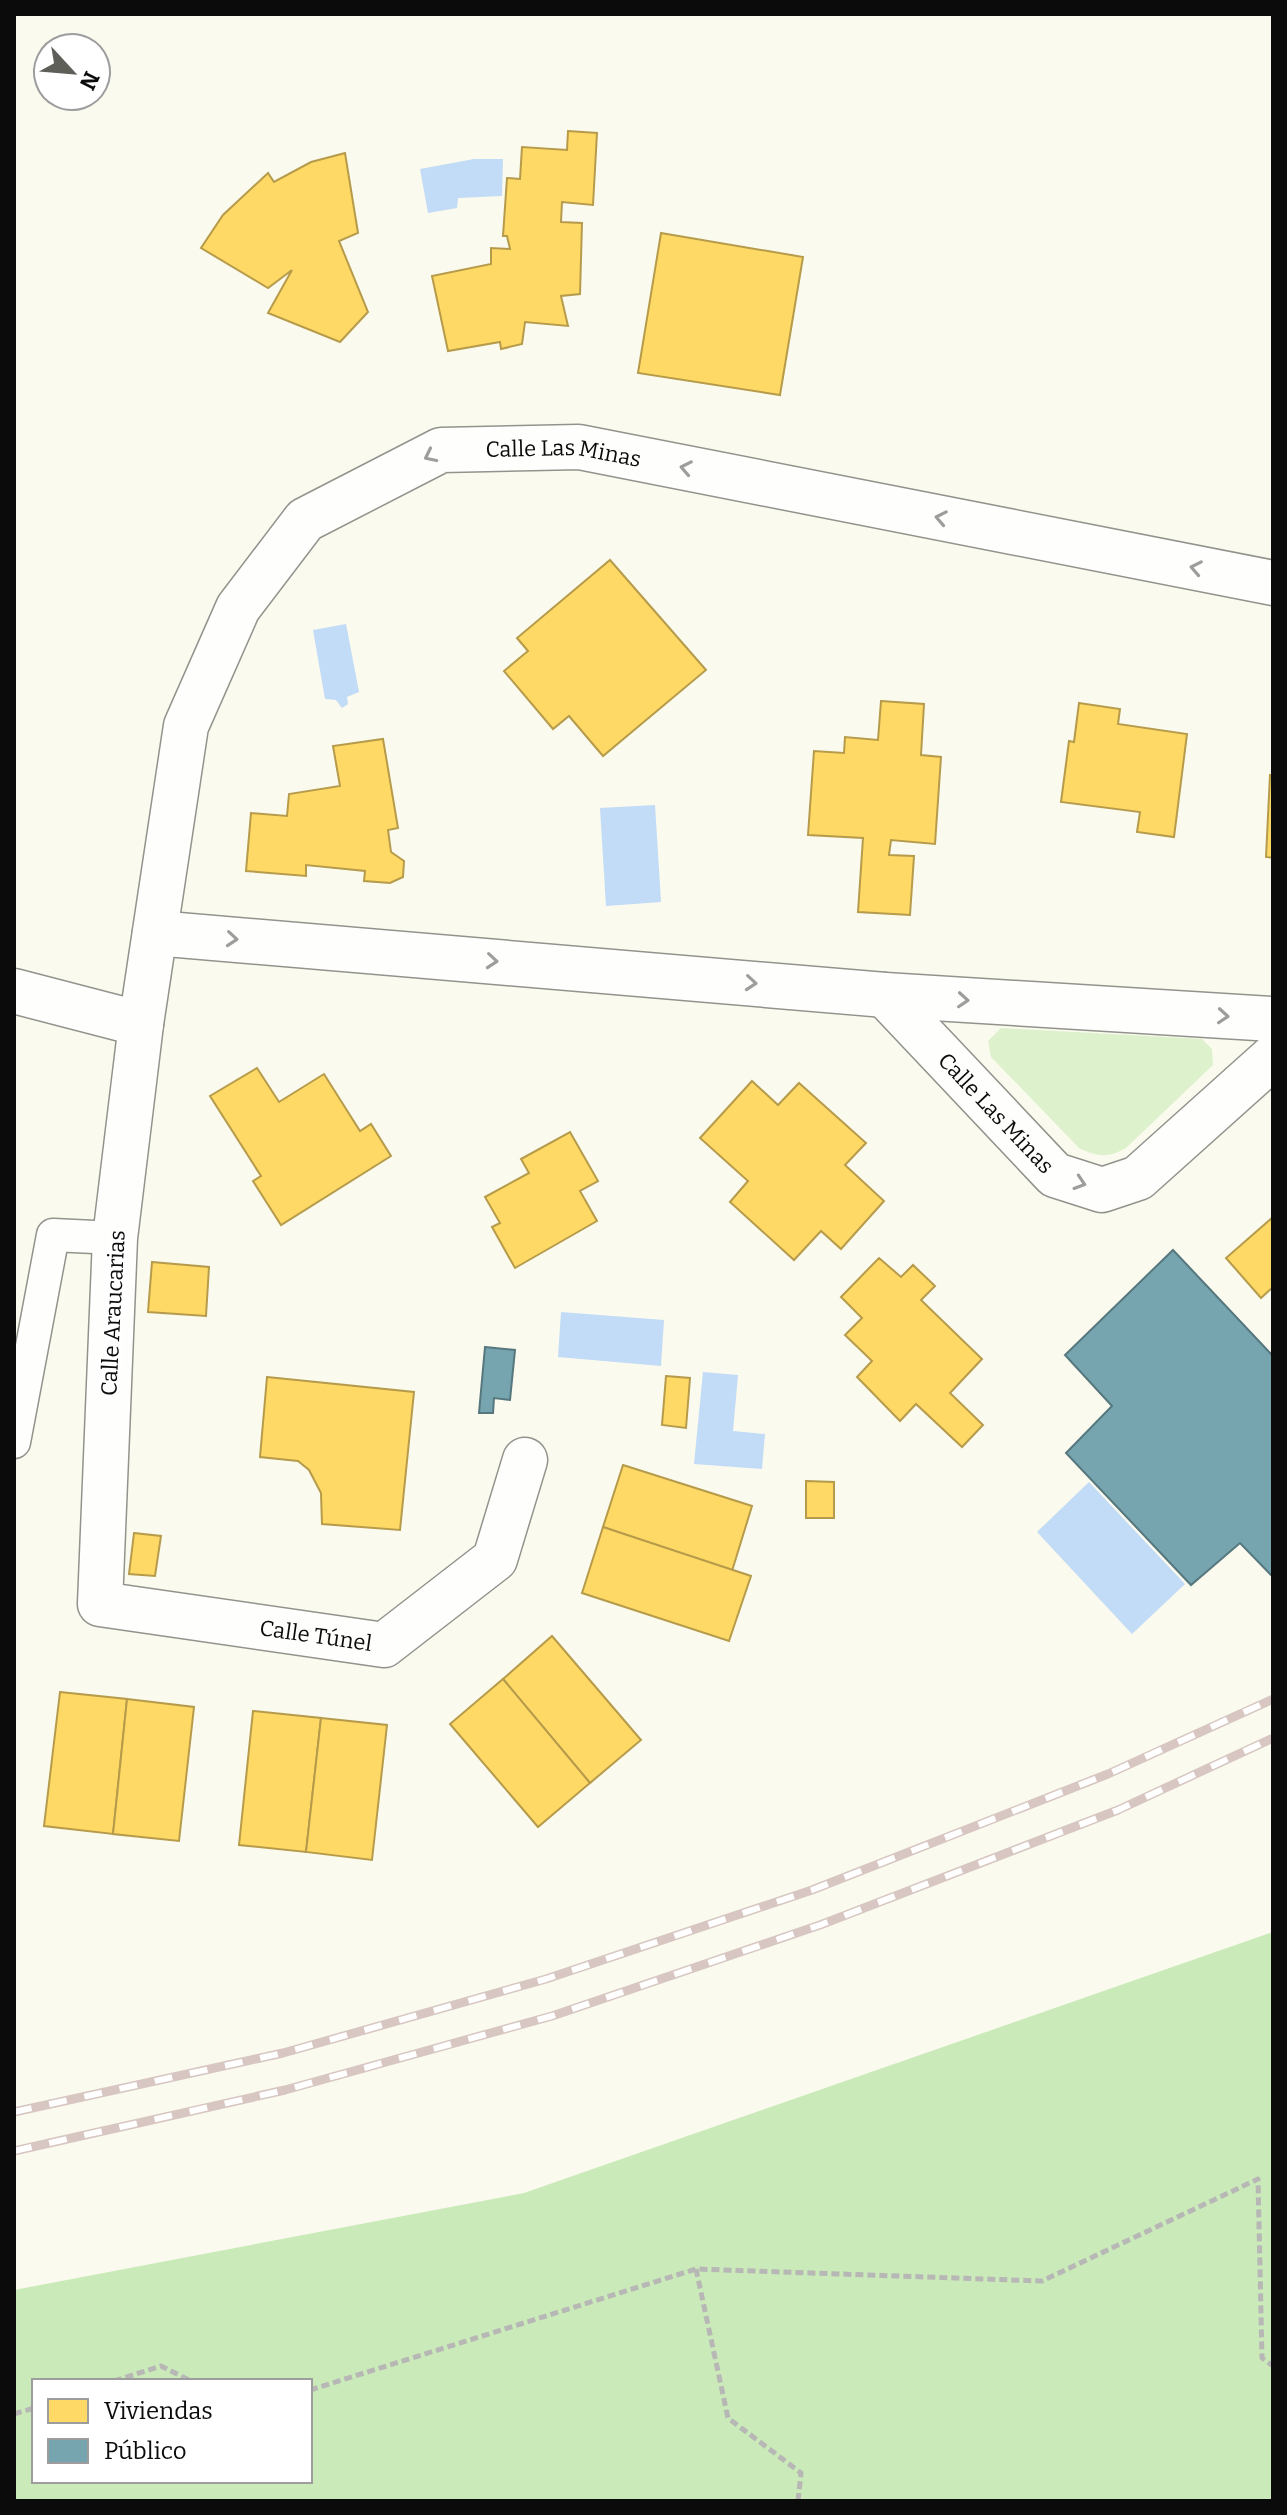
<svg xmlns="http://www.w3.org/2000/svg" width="1287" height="2515" font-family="Bitter,serif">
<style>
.green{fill:#ddf2cc}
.forest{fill:#cbeaba;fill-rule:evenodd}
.water{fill:#c2dbf6}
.homes{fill:#ffd966;stroke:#b69b4b;stroke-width:2}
.public{fill:#76a5af;stroke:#56777e;stroke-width:2}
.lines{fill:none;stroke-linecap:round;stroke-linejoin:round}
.lane-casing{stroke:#93938d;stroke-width:35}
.street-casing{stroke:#93938d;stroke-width:47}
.path{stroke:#b7b7b5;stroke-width:5;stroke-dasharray:8 4;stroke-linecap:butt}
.lane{stroke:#fefefc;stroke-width:32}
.street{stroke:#fefefc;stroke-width:44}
.rail-casing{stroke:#d7c6c2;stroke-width:9}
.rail{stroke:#fff;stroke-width:6;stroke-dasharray:18;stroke-linecap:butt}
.oneway{stroke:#9d9d9c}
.labels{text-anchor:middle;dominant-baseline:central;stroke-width:8;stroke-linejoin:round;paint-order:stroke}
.street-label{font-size:22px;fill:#0b0b0b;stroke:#fff}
</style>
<rect width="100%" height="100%" fill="#fafaee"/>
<!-- green -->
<path class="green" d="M1001 1028 1202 1039 1212 1049 1213 1065 1126 1148C1108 1158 1097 1157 1079 1148L991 1057 988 1041Z"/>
<!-- forest -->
<path class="forest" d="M1273 1932V2501H14V2290L524 2193ZM34 2381H310V2481H34Z"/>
<!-- water -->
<g class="water">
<polygon points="474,159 503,159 502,196 458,198 457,208 428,213 420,169"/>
<polygon points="346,624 359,692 347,697 348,704 342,708 336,700 325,699 313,630"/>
<polygon points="655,805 661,902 606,906 600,808"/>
<polygon points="561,1312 664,1320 661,1366 558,1357"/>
<polygon points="703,1372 738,1375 733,1431 765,1434 762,1469 694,1464"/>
<polygon points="1089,1482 1185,1584 1132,1634 1037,1532"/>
</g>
<!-- homes -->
<g class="homes">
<polygon points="568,131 597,133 593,205 562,202 561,222 582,223 580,294 561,296 568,326 525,322 522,344 501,349 500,342 448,351 432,276 491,264 491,248 510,249 507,236 503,236 507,178 520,179 522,147 567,150"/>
<polygon points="345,153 358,233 339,241 368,312 340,342 268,313 292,270 268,288 201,248 223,215 268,173 274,182 311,162"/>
<polygon points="661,233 803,257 780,395 638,373"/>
<polygon points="610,560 706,670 603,756 569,716 553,729 504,671 528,651 517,638"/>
<polygon points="881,701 924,704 921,755 941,757 935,844 891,840 889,855 914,856 910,915 858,912 863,838 808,835 814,751 844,753 845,737 878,740"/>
<polygon points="1079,703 1120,709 1118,724 1187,734 1174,837 1137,832 1140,812 1061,802 1069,741 1074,742"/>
<polygon points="383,739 398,828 388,830 391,852 404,861 403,877 390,883 364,881 365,871 306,865 306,876 246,871 251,813 287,816 289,794 340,786 333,746"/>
<polygon points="1270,775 1273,775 1273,858 1266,857"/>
<polygon points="257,1068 279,1102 324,1074 360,1131 371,1124 391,1156 281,1225 253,1181 261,1176 210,1096"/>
<polygon points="752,1081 778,1105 799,1083 866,1143 845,1165 884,1201 841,1249 821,1231 794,1260 730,1202 748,1181 700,1138"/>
<polygon points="570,1132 598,1181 580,1191 597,1221 515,1268 492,1227 500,1223 485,1197 529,1173 521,1159"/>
<polygon points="1273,1217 1273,1287 1261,1298 1226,1258"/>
<polygon points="879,1258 901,1277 913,1265 935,1286 921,1300 982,1359 950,1393 983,1425 962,1447 916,1404 900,1421 857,1377 872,1361 845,1335 862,1318 841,1297"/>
<polygon points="152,1262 209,1267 206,1316 148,1312"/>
<polygon points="666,1376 690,1378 686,1428 662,1425"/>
<polygon points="267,1377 414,1392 400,1530 322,1524 321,1493 309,1470 298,1461 260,1457"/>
<polygon points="623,1465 752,1506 732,1571 603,1527"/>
<polygon points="806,1481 834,1482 834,1518 806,1518"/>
<polygon points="603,1527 751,1576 729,1641 582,1593"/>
<polygon points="134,1533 161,1536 155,1576 129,1574"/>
<polygon points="552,1636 641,1740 590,1783 503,1679"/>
<polygon points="503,1679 590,1783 538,1827 450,1724"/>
<polygon points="60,1692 127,1699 113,1834 44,1826"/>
<polygon points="127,1699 194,1707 179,1841 113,1834"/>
<polygon points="253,1711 321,1718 306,1852 239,1845"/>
<polygon points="321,1718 387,1725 372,1860 306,1852"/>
</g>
<!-- public -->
<g class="public">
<polygon points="1173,1250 1273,1356 1273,1577 1240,1543 1191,1585 1066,1453 1112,1406 1065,1355"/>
<polygon points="485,1347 515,1350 510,1400 494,1398 493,1413 479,1413"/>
</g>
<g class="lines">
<!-- lane casing -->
<g class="lane-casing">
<polyline id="lane" points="14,1442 53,1235 115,1238"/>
</g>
<!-- street casing -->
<g class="street-casing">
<g id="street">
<polyline points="155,933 885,995 1273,1019"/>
<path id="s1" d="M14 991 141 1024 186 726 238 608 305 520 441 450 579 447 1273 583"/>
<path id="s2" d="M885 995 1055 1175 1102 1190 1138 1178 1273 1057"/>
<path id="s3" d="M141 1024 115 1238 100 1604 384 1645 495 1559 525 1460"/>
</g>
</g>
<!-- path -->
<g class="path">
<polyline points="696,2269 728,2418 801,2473 798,2501"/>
<polyline points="114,2381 161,2366 191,2381"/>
<polyline points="310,2390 696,2269 1042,2281 1258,2179 1262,2358 1273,2366"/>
<polyline points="14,2414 34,2408"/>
</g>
<!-- lane -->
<use href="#lane" class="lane"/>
<!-- street -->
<use href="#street" class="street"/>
<!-- rail casing -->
<g class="rail-casing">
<g id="rail">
<polyline points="14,2112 283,2053 546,1979 812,1890 1108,1774 1273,1699"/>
<polyline points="14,2151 285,2090 552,2016 820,1925 1118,1810 1273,1738"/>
</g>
</g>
<!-- rail -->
<use href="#rail" class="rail"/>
</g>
<!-- one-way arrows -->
<defs><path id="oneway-chevron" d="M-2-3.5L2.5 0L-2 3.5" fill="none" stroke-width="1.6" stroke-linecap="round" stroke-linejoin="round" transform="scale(2)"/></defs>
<g class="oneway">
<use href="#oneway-chevron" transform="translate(430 456) rotate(154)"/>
<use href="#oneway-chevron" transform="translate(686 468) rotate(-169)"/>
<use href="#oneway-chevron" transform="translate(941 518) rotate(-169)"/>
<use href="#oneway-chevron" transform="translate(1196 568) rotate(-169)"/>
<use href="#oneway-chevron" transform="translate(232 939) rotate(5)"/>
<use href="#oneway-chevron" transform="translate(492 961) rotate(5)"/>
<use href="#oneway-chevron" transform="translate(751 983) rotate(5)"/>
<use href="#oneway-chevron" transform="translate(963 1000) rotate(4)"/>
<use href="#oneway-chevron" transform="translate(1223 1016) rotate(4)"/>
<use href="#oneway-chevron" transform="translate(1080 1183) rotate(18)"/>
</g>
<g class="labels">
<!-- street labels -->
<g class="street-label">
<text stroke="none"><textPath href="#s1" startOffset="948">Calle Las Minas</textPath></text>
<text stroke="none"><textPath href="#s2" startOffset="162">Calle Las Minas</textPath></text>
<text transform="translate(113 1313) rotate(-87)">Calle Araucarias</text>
<text stroke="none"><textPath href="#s3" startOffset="800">Calle Túnel</textPath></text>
</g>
</g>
<!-- border -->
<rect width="1287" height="2515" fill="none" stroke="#0b0b0b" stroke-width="32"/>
<!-- legend -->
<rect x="32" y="2379" width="280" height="104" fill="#ffffff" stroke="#9d9d9d" stroke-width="2"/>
<rect x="48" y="2399" width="40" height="24" fill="#ffd966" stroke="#9d9d9d" stroke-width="2"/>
<text x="104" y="2419" font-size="24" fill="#0b0b0b">Viviendas</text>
<rect x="48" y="2439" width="40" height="24" fill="#76a5af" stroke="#9d9d9d" stroke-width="2"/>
<text x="104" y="2459" font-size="24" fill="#0b0b0b">Público</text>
<!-- north arrow -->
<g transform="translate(72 72) rotate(116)"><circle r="38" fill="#ffffff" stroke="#9d9d9d" stroke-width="2"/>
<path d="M0-6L14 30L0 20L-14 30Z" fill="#5f5f5a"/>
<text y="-12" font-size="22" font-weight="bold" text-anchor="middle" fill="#0b0b0b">N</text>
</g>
</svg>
